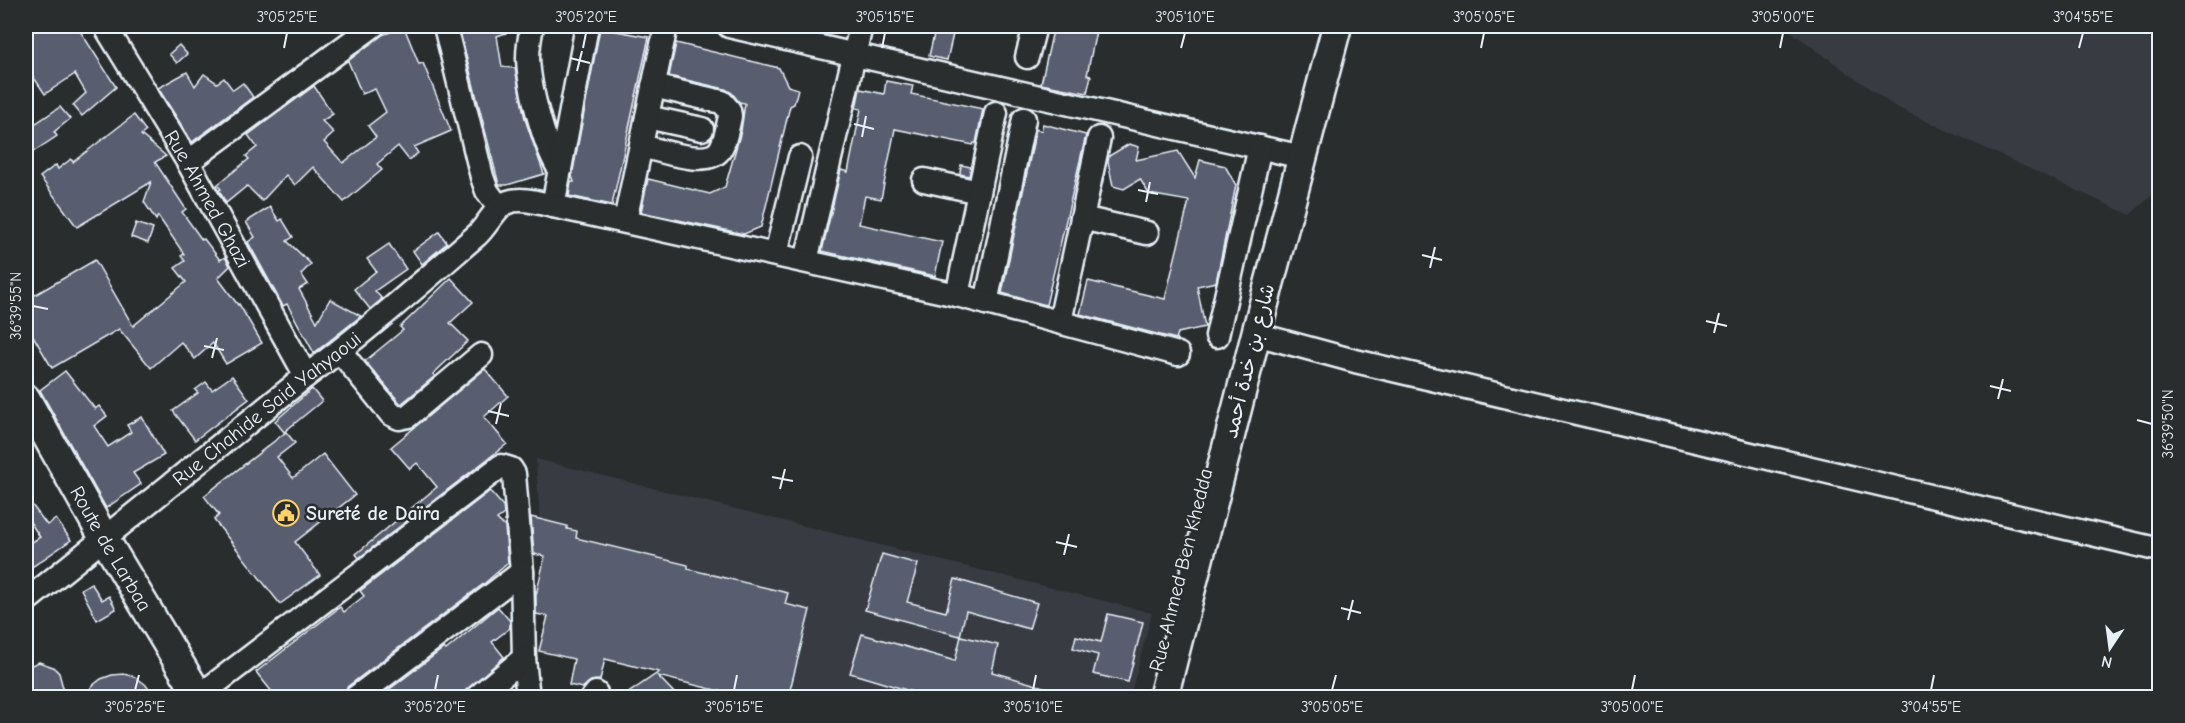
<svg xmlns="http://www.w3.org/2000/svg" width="2185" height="723" font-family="'Comic Neue','Playpen Sans Arabic',sans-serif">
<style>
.built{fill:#383b42}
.building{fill:#585d6f;stroke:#e8f1f8;stroke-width:1.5}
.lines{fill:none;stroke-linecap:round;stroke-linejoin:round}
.minor-casing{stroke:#e8f1f8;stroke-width:27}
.major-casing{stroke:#e8f1f8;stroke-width:33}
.minor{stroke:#2a2d2e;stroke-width:22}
.major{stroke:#2a2d2e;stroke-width:28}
.ticks{fill:none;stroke:#e8f1f8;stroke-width:2}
.labels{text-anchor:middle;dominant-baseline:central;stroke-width:5;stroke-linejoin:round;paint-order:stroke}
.street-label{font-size:20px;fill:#e8f1f8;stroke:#2a2d2e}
.poi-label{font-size:20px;font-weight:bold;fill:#e8f1f8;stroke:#2a2d2e;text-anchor:start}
.neatline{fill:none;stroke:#e8f1f8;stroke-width:2}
.ticks-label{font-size:15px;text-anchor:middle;fill:#e8f1f8}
</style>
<rect width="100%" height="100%" fill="#2a2d2e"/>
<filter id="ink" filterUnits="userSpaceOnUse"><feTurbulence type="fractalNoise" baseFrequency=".0167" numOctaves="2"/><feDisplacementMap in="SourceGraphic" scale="12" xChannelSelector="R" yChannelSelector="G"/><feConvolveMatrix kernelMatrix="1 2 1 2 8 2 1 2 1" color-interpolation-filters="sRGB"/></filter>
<g filter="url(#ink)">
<!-- built -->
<g class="built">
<polygon points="1783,26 2159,26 2159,189 2130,215 1894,106"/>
<polygon points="536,459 1152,613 1130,697 760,697 547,640"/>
</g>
<!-- building -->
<g class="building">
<polygon points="26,26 77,26 116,87 82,116 73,105 86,93 75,74 45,94 26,66"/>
<polygon points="463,26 518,26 518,29 497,36 502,67 515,68 525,119 544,174 507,185 499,185 460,32"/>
<polygon points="936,26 954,30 947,60 929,56"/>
<polygon points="1054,26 1097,26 1087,75 1091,76 1087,93 1041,84"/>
<polygon points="404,27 419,64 423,63 451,131 414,147 418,153 409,160 398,146 377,164 382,170 344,202 313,167 295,185 286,175 262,201 247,186 226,203 219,190 221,189 217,185 249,159 246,156 257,147 248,135 314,86 333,114 322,121 334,133 324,142 343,163 376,137 368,126 386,112 375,89 362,94 348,61 382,35"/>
<polygon points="600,28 649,37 612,205 569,196 571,182 574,182 572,176"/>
<polygon points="676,43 779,68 788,86 798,89 794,104 790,106 761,227 744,234 641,212 648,179 710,194 725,187 741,131 745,103 739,102 732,93 725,89 669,76"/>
<polygon points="179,45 187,54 177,63 169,54"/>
<polygon points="187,72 195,86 204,74 217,83 224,78 233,90 243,83 253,97 192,142 158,88"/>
<polygon points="886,81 913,86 911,94 983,109 976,143 974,143 973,145 895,129 881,199 865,196 859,224 942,242 935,276 822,251 841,170 848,172 861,109 856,108 860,89 884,94"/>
<polygon points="60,107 70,119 54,132 57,136 30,154 26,146 26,130"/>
<polygon points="134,115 146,131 141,135 166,156 155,162 186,209 182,212 202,240 204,239 220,260 225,257 230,266 218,278 238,305 239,304 262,343 226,364 213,343 195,359 181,342 151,368 119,329 52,368 26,324 26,300 95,260 133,326 186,282 175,268 185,261 181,256 184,254 158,216 156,220 144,202 151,182 77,227 40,177 56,165 58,169 71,159 73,162"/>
<polygon points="1043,124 1086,135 1046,305 1002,293 1036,129 1041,131"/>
<polygon points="1129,144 1139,147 1136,160 1178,151 1195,178 1200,160 1225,166 1236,185 1216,282 1197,286 1205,327 1178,333 1176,339 1080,314 1088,281 1165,299 1189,201 1149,194 1140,179 1124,189 1113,186 1108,162 1109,156"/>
<polygon points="961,165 971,167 969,176 960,174"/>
<polygon points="270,207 279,221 282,219 293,237 287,241 311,264 301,274 308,284 299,289 317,322 330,299 361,316 314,353 287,304 283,306 248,242 255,237 246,222"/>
<polygon points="136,223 153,229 148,243 131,237"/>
<polygon points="439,232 447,243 422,264 413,251"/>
<polygon points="389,244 406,269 375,291 382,299 370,309 354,289 376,271 367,259"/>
<polygon points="451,278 473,302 450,323 468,341 433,374 435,376 401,404 365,361 403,330 400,327"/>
<polygon points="485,369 508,396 484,417 507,444 359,558 356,554 437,487 417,463 410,469 391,447"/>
<polygon points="65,371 95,409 99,406 107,416 94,426 108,447 131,432 127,425 142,417 164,455 133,473 141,484 106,508 40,390"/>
<polygon points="232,376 249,399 195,440 173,411 198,393 195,390 206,382 212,390"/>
<polygon points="312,389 322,401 284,432 275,421"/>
<polygon points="286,432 295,443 277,457 293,478 323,454 355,495 295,542 320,575 280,604 214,520 219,515 204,496"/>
<polygon points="490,491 503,506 504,514 497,519 505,527 508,563 486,582 347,687 342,698 277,698 256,672 340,607 344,612 364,596 360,591"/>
<polygon points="26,497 47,525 56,519 71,540 26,571 26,546 40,537 26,516"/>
<polygon points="531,517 567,526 567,529 577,531 576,538 688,565 688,569 788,593 785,604 810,610 788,698 748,698 658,676 679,698 621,698 659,672 605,659 600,680 591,681 582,688 569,685 574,659 539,651 548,616 536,614 536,595 545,556 534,554"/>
<polygon points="882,554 918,564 907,602 946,612 955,579 1037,603 1029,629 966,611 960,636 865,610"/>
<polygon points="91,583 102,600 109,596 116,609 97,620 81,589"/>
<polygon points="498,607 510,621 510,628 492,642 504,657 457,698 378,698 444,648 446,650"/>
<polygon points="1108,614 1143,622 1128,682 1093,674 1098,655 1073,648 1076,636 1101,642"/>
<polygon points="862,634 955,661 961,636 998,645 992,672 1068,694 1067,698 933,698 850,673"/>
<polygon points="39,662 53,667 59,673 63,688 61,698 26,698 26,667"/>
<polygon points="124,674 135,677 145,684 156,698 84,698 92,686 101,679 112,675"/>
</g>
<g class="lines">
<!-- minor casing -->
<g class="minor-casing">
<g id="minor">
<path id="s1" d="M105 26 188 162 306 376"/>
<polyline points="445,26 482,177 487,191 499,207"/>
<path d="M532 26C530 36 528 47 528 58 529 87 544 146 560 170"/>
<polyline points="729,26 1289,154"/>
<polyline points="1027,57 1035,26"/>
<polyline points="647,117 702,129"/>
<path d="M641 146C660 150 710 169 721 148 726 139 728 126 730 116L729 110 722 102 653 86"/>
<polyline points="188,162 373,26"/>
<polyline points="924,180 979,192"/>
<polyline points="553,206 587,26"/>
<polyline points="1082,218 1147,233"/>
<polyline points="625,221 666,26"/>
<polyline points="776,254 800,157"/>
<polyline points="806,261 861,26"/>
<polyline points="957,295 996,113"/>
<polyline points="986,303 1024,119"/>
<polyline points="1060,322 1099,138"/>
<polyline points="1256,334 1355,361 2160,550"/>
<polyline points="1217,336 1260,147"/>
<polyline points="340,351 391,414 399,418 408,416 481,355"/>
<path id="s2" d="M26 601 306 376C366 332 421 283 477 235 487 226 497 205 508 202 522 197 539 203 553 206L957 295 1178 354"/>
<polyline points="199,696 501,466 511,469 514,474 522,572 524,658 528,698"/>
<polyline points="355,698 522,572"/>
<polyline points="476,698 524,658"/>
<polyline points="592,698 596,693"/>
</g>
</g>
<!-- major casing -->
<g class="major-casing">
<g id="major">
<path id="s3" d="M26 399 104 538 200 698"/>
<polyline points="1163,698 1256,334 1337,26"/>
</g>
</g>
<!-- minor -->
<use href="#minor" class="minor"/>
<!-- major -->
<use href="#major" class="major"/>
</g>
</g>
<!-- ticks -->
<path class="ticks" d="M284 48 287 33M583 48 586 33M882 48 885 33M1181 48 1185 33M1481 48 1484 33M1780 48 1783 33M2079 48 2083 33M570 58 590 63M577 71 582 51M854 124 874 129M862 137 866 116M1138 190 1158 194M1146 202 1150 182M1422 255 1442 260M1430 268 1435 247M33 306 48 309M1706 321 1727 326M1714 333 1719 313M204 346 224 350M212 358 217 338M1990 386 2011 391M1998 399 2003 379M488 411 509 416M2137 420 2152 424M496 424 501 403M772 477 793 481M780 489 785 469M1056 542 1077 547M1064 555 1069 534M1341 608 1361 613M1348 620 1353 600M135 690 139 675M435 690 438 675M734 690 737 675M1033 690 1036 675M1332 690 1336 675M1632 690 1635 675M1931 690 1934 675"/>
<!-- icons -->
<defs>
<g id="civic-ring" transform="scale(1.35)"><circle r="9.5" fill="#2a2d2e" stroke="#ffd166" stroke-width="1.5"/><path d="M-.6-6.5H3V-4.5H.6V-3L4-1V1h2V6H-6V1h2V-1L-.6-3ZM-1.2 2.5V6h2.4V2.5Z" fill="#ffd166"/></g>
</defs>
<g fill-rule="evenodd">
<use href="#civic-ring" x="286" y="513"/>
</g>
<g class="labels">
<!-- street labels -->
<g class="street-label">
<text stroke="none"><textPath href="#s1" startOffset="201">Rue Ahmed Ghazi</textPath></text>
<text transform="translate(1249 361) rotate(-76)">شارع بن خدة أحمد</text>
<text stroke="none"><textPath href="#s2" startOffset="308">Rue Chahide Said Yahyaoui</textPath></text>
<text stroke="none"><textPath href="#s3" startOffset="172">Route de Larbaa</textPath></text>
<text transform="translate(1181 570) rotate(-76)">Rue Ahmed Ben Khedda</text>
</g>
<!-- poi labels -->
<g class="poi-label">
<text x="306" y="513">Sureté de Daïra</text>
</g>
</g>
<!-- margin -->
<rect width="2185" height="723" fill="none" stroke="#2a2d2e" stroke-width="66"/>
<!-- north arrow -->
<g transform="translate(2110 648) rotate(193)" stroke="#2a2d2e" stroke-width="4.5" paint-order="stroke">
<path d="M0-4.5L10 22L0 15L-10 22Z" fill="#e8f1f8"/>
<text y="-9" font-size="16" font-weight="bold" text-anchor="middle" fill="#e8f1f8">N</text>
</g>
<rect x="33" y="33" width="2119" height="657" class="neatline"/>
<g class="ticks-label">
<text x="287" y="22">3°05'25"E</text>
<text x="586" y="22">3°05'20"E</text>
<text x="885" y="22">3°05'15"E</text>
<text x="1185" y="22">3°05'10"E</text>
<text x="1484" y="22">3°05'05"E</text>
<text x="1783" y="22">3°05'00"E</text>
<text x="2083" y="22">3°04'55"E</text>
<text transform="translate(16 306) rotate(-90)" y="5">36°39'55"N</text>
<text transform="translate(2168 424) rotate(-90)" y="5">36°39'50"N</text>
<text x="135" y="712">3°05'25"E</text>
<text x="435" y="712">3°05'20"E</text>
<text x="734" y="712">3°05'15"E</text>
<text x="1033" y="712">3°05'10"E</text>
<text x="1332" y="712">3°05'05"E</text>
<text x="1632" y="712">3°05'00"E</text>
<text x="1931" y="712">3°04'55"E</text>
</g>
</svg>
